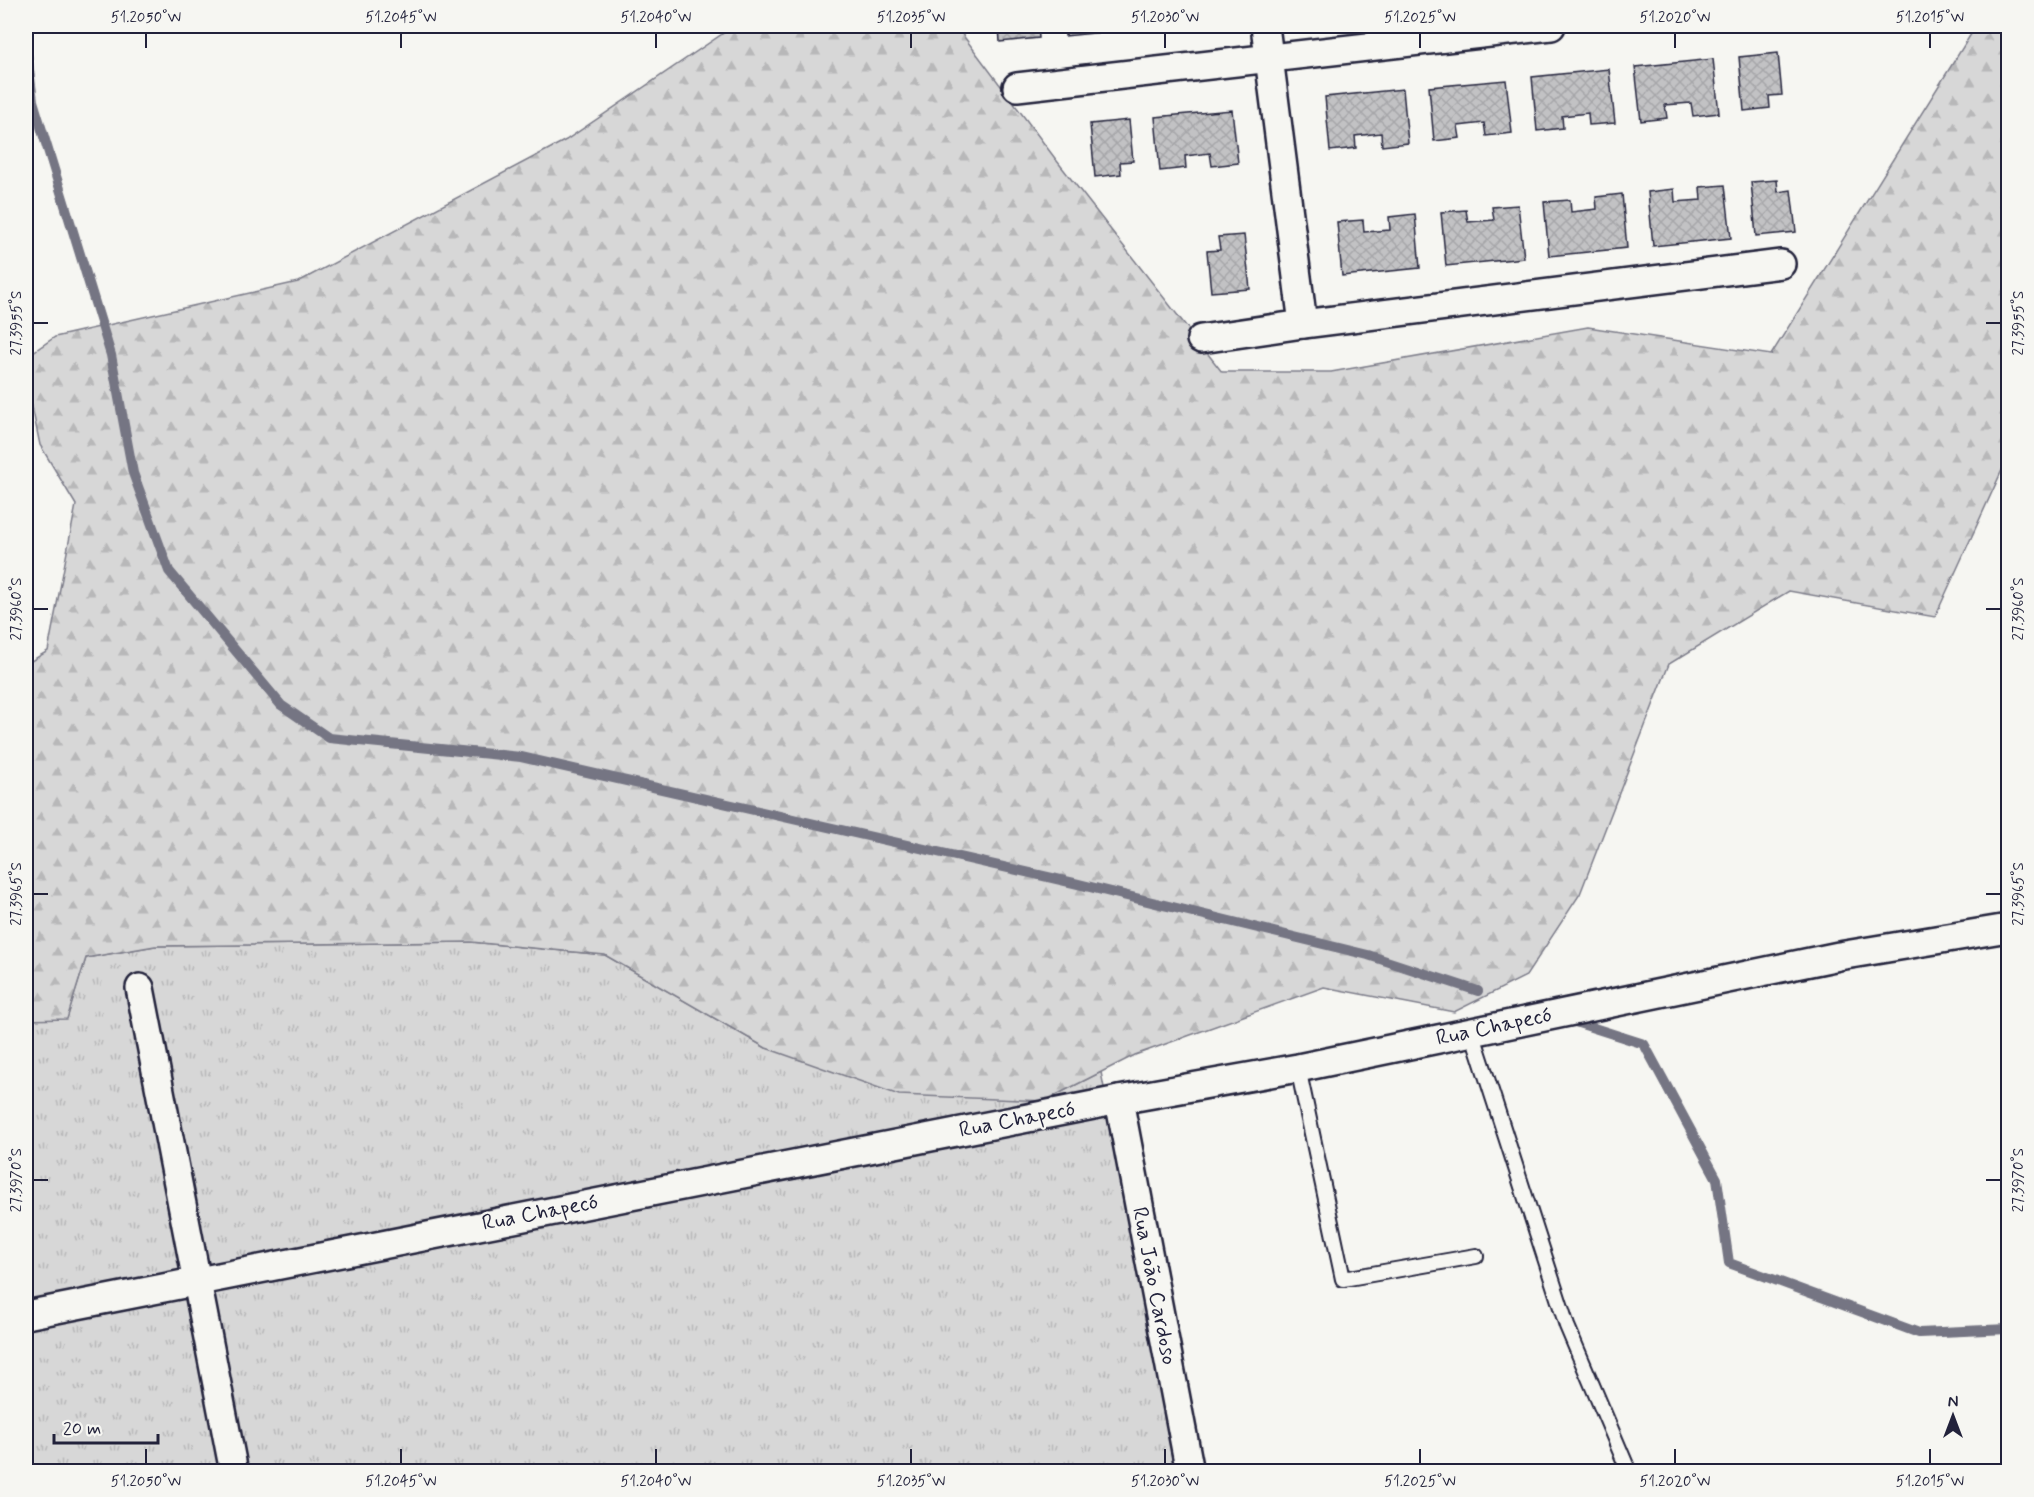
<svg xmlns="http://www.w3.org/2000/svg" width="2034" height="1497" font-family="Mynerve,sans-serif">
<style>
.grass{fill:url(#grass-tufts);stroke:#7c7c89;stroke-width:1.5}
.forest{fill:url(#forest-firs);stroke:#7c7c89;stroke-width:1.5}
.lines{fill:none;stroke-linecap:round;stroke-linejoin:round}
.stream{stroke:#757583;stroke-width:10}
.building{fill:url(#building-cross-hatch);stroke:#22223b;stroke-width:1.5}
.lane-casing{stroke:#22223b;stroke-width:18}
.street-casing{stroke:#22223b;stroke-width:32}
.lane{stroke:#f6f6f2;stroke-width:14}
.street{stroke:#f6f6f2;stroke-width:27}
.ticks{fill:none;stroke:#22223b;stroke-width:2}
.labels{text-anchor:middle;dominant-baseline:central;stroke-width:4.5;stroke-linejoin:round;paint-order:stroke}
.street-label{font-size:22px;fill:#22223b;stroke:#f6f6f2}
.neatline{fill:none;stroke:#22223b;stroke-width:2}
.ticks-label{font-size:15px;text-anchor:middle;fill:#22223b}
</style>
<defs>
<pattern id="grass-tufts" width="24" height="20" patternUnits="userSpaceOnUse" patternTransform="scale(1.5)"><rect width="24" height="20" fill="#d7d7d7"/><path d="M3 7l-1-3M5 7V3M7 7l1-3M15 17l-1-3M17 17v-4M19 17l1-3" fill="none" stroke="#b8b8b9"/></pattern>
<pattern id="forest-firs" width="22" height="20" patternUnits="userSpaceOnUse" patternTransform="scale(1.5)"><rect width="22" height="20" fill="#d7d7d7"/><path d="M5 1l3.5 6h-7zM16 11l3.5 6h-7z" fill="#b8b8b9"/></pattern>
<pattern id="building-cross-hatch" width="8" height="8" patternUnits="userSpaceOnUse" patternTransform="scale(1.5)"><rect width="8" height="8" fill="#c2c2c4"/><path d="M0 0l8 8M0 8l8-8" fill="none" stroke="#a6a6a9"/></pattern>
</defs>
<rect width="100%" height="100%" fill="#f6f6f2"/>
<filter id="ink" filterUnits="userSpaceOnUse"><feTurbulence type="fractalNoise" baseFrequency=".0167" numOctaves="2"/><feDisplacementMap in="SourceGraphic" scale="12" xChannelSelector="R" yChannelSelector="G"/><feConvolveMatrix kernelMatrix="1 2 1 2 8 2 1 2 1" color-interpolation-filters="sRGB"/></filter>
<g filter="url(#ink)">
<!-- grass -->
<polygon class="grass" points="471,942 605,955 766,1048 1044,1101 1101,1072 1178,1471 26,1471 26,1020 67,1018 86,958 155,946"/>
<!-- forest -->
<polygon class="forest" points="734,26 956,26 1057,161 1222,372 1331,372 1588,327 1771,355 1976,26 2008,26 2008,457 1935,617 1789,591 1669,664 1580,894 1526,976 1454,1012 1324,987 1135,1055 1044,1101 899,1095 766,1048 605,955 471,942 155,946 86,958 67,1019 26,1020 26,664 48,651 76,505 40,445 26,378 26,357 55,337 298,282 566,140"/>
<g class="lines">
<!-- stream -->
<g class="stream">
<polyline points="26,46 33,101 111,355 133,473 169,571 281,705 329,738 521,757 1074,883 1368,955 1478,991"/>
<polyline points="1569,1020 1644,1044 1717,1179 1729,1263 1919,1333 2008,1329"/>
</g>
</g>
<!-- building -->
<g class="building">
<polygon points="999,26 1038,26 1039,38 1000,42"/>
<polygon points="1064,26 1142,26 1143,28 1065,36"/>
<polygon points="1778,53 1782,95 1769,96 1770,108 1744,111 1739,57"/>
<polygon points="1713,59 1719,113 1693,116 1691,103 1665,105 1667,118 1641,121 1635,67"/>
<polygon points="1609,69 1615,123 1589,125 1588,113 1562,116 1563,128 1537,131 1532,77"/>
<polygon points="1506,80 1512,133 1486,136 1484,123 1458,126 1460,138 1434,141 1429,87"/>
<polygon points="1403,89 1408,143 1382,146 1381,133 1355,136 1356,148 1330,151 1325,97"/>
<polygon points="1232,110 1238,163 1212,166 1210,153 1185,156 1186,168 1160,171 1155,117"/>
<polygon points="1129,120 1133,161 1120,162 1121,174 1095,177 1090,124"/>
<polygon points="1777,180 1778,192 1791,190 1796,232 1756,236 1751,182"/>
<polygon points="1725,185 1731,238 1653,246 1648,192 1674,189 1675,202 1701,200 1700,187"/>
<polygon points="1622,194 1627,248 1549,256 1544,202 1570,200 1571,212 1597,209 1596,197"/>
<polygon points="1518,205 1524,258 1446,266 1441,212 1466,210 1468,222 1494,220 1492,207"/>
<polygon points="1415,214 1420,268 1342,276 1337,222 1363,220 1364,232 1390,230 1389,217"/>
<polygon points="1244,235 1250,289 1211,292 1207,251 1220,250 1218,237"/>
</g>
<g class="lines">
<!-- lane casing -->
<g class="lane-casing">
<g id="lane">
<polyline points="1472,1032 1567,1326 1629,1472"/>
<polyline points="1298,1068 1343,1279 1476,1256"/>
</g>
</g>
<!-- street casing -->
<g class="street-casing">
<g id="street">
<polyline points="1017,87 1551,26"/>
<polyline points="1303,324 1781,264"/>
<polyline points="1201,339 1303,324 1265,26"/>
<polyline points="140,988 234,1472"/>
<polyline points="1119,1100 1190,1472"/>
<polyline points="26,1315 1119,1100 1298,1068 1839,956 2008,928"/>
</g>
</g>
<!-- lane -->
<use href="#lane" class="lane"/>
<!-- street -->
<use href="#street" class="street"/>
</g>
</g>
<!-- ticks -->
<path class="ticks" d="M146 33V48M401 33V48M656 33V48M911 33V48M1165 33V48M1420 33V48M1675 33V48M1930 33V48M33 323H48M1986 323H2001M33 609H48M1986 609H2001M33 894H48M1986 894H2001M33 1180H48M1986 1180H2001M146 1449V1464M401 1449V1464M656 1449V1464M911 1449V1464M1165 1449V1464M1420 1449V1464M1675 1449V1464M1930 1449V1464"/>
<g class="labels">
<!-- street labels -->
<g class="street-label">
<text transform="translate(1494 1027) rotate(-12)">Rua Chapecó</text>
<text transform="translate(1017 1120) rotate(-11)">Rua Chapecó</text>
<text transform="translate(540 1213) rotate(-11)">Rua Chapecó</text>
<text transform="translate(1154 1286) rotate(79)">Rua João Cardoso</text>
</g>
</g>
<!-- margin -->
<rect width="2034" height="1497" fill="none" stroke="#f6f6f2" stroke-width="66"/>
<!-- north arrow -->
<g transform="translate(1953 1416)" stroke="#f6f6f2" stroke-width="4.5" paint-order="stroke">
<path d="M0-4.5L10 22L0 15L-10 22Z" fill="#22223b"/>
<text y="-9" font-size="16" font-weight="bold" text-anchor="middle" fill="#22223b">N</text>
</g>
<!-- scale -->
<path d="M54 1434v9h104v-9" fill="none" stroke="#22223b" stroke-width="3"/>
<text x="63" y="1434" font-size="18" fill="#22223b" stroke="#f6f6f2" stroke-width="4.5" paint-order="stroke">20 m</text>
<rect x="33" y="33" width="1968" height="1431" class="neatline"/>
<g class="ticks-label">
<text x="146" y="22">51.2050°W</text>
<text x="401" y="22">51.2045°W</text>
<text x="656" y="22">51.2040°W</text>
<text x="911" y="22">51.2035°W</text>
<text x="1165" y="22">51.2030°W</text>
<text x="1420" y="22">51.2025°W</text>
<text x="1675" y="22">51.2020°W</text>
<text x="1930" y="22">51.2015°W</text>
<text transform="translate(16 323) rotate(-90)" y="5">27.3955°S</text>
<text transform="translate(2018 323) rotate(-90)" y="5">27.3955°S</text>
<text transform="translate(16 609) rotate(-90)" y="5">27.3960°S</text>
<text transform="translate(2018 609) rotate(-90)" y="5">27.3960°S</text>
<text transform="translate(16 894) rotate(-90)" y="5">27.3965°S</text>
<text transform="translate(2018 894) rotate(-90)" y="5">27.3965°S</text>
<text transform="translate(16 1180) rotate(-90)" y="5">27.3970°S</text>
<text transform="translate(2018 1180) rotate(-90)" y="5">27.3970°S</text>
<text x="146" y="1486">51.2050°W</text>
<text x="401" y="1486">51.2045°W</text>
<text x="656" y="1486">51.2040°W</text>
<text x="911" y="1486">51.2035°W</text>
<text x="1165" y="1486">51.2030°W</text>
<text x="1420" y="1486">51.2025°W</text>
<text x="1675" y="1486">51.2020°W</text>
<text x="1930" y="1486">51.2015°W</text>
</g>
</svg>
